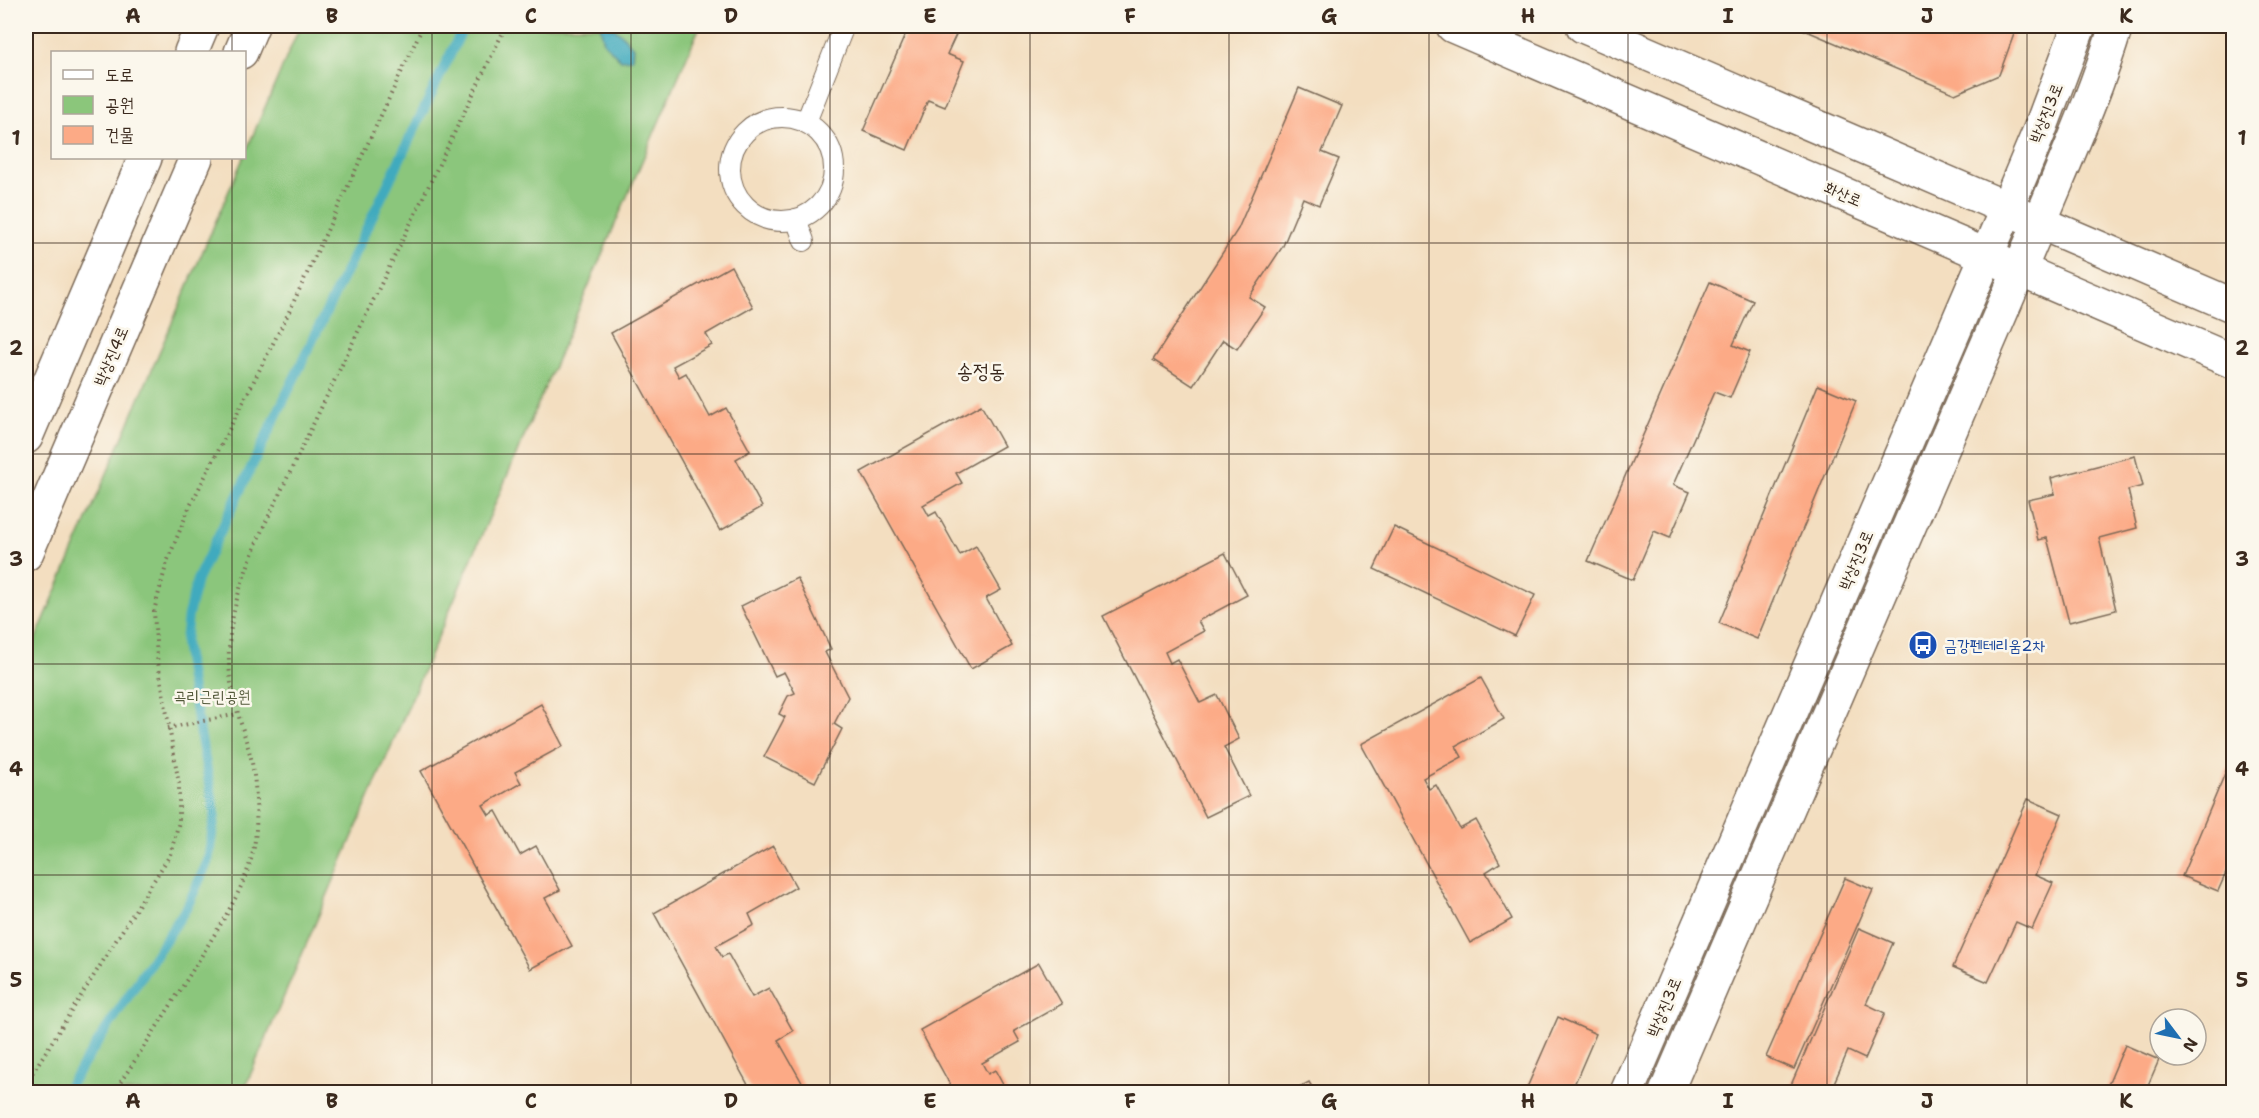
<svg xmlns="http://www.w3.org/2000/svg" width="2259" height="1118" font-family="'Shantell Sans','Poor Story',sans-serif">
<style>
.green{fill:#8bc67b;stroke:#63784c;stroke-width:1.5}
.water{fill:#3faabe;stroke:#3d6a6e;stroke-width:1.5}
.lines{fill:none;stroke-linecap:round;stroke-linejoin:round}
.stream{stroke:#3faabe;stroke-width:10}
.building{fill:#fcaa86}
.service-casing{stroke:#7b6957;stroke-width:22}
.tertiary-casing{stroke:#7b6957;stroke-width:36}
.path{stroke:#7b6957;stroke-width:4;stroke-dasharray:1.5 4.5;stroke-linecap:butt}
.service{stroke:#fff;stroke-width:20}
.tertiary{stroke:#fff;stroke-width:33}
.grid{fill:none;stroke:#3b2a1e;stroke-width:1.5;stroke-opacity:0.55}
.labels{text-anchor:middle;dominant-baseline:central;stroke-width:5;stroke-linejoin:round;paint-order:stroke}
.street-label{font-size:16px;fill:#3b2a1e;stroke:#fbf7ec}
.transit-label{font-size:16px;fill:#164399;stroke:#fbf7ec;text-anchor:start}
.park-label{font-size:16px;fill:#53593a;stroke:#fbf7ec}
.quarter-label{font-size:20px;fill:#3b2a1e;stroke:#fbf7ec}
.neatline{fill:none;stroke:#3b2a1e;stroke-width:2}
.grid-label{font-size:20px;text-anchor:middle;font-weight:bold;fill:#3b2a1e}
</style>
<rect width="100%" height="100%" fill="#fbf7ec"/>
<filter id="ink" filterUnits="userSpaceOnUse"><feTurbulence type="fractalNoise" baseFrequency=".0167" numOctaves="2"/><feDisplacementMap in="SourceGraphic" scale="12" xChannelSelector="R" yChannelSelector="G"/><feConvolveMatrix kernelMatrix="1 2 1 2 8 2 1 2 1" color-interpolation-filters="sRGB"/></filter>
<filter id="wash" filterUnits="userSpaceOnUse"><feTurbulence type="fractalNoise" baseFrequency=".008" numOctaves="4" result="noise"/><feDisplacementMap in="SourceGraphic" scale="24" xChannelSelector="R" yChannelSelector="G"/><feGaussianBlur stdDeviation="1.35" result="paint"/><feColorMatrix in="noise" values="0 0 0 0 0 0 0 0 0 0 0 0 0 0 0 0 0 1.4 0 .05"/><feComposite in="paint" operator="in"/></filter>
<g filter="url(#wash)">
<rect width="100%" height="100%" fill="#f3dec0"/>
<!-- green -->
<polygon class="green" points="300,26 700,26 243,1092 26,1092 26,661"/>
<!-- water -->
<path class="water" d="M600 26C617 25 622 35 633 47L632 59 621 60 604 43Z"/>
<g class="lines">
<!-- stream -->
<polyline class="stream" points="65,1092 187,907 208,861 215,814 190,679 185,642 188,615 197,580 464,26"/>
</g>
<g id="blocks">
<!-- building -->
<g class="building">
<polygon points="909,26 960,26 947,54 964,61 945,107 928,100 907,150 863,131"/>
<polygon points="1795,26 2017,26 1999,75 1955,94"/>
<polygon points="1299,88 1342,106 1322,152 1339,159 1319,205 1303,198 1283,246 1249,297 1265,307 1237,349 1223,340 1193,386 1153,360 1238,229"/>
<polygon points="731,266 753,307 706,334 712,345 673,366 679,377 686,373 710,417 726,408 750,451 736,459 762,507 720,531 611,333"/>
<polygon points="1710,282 1753,301 1733,345 1750,352 1730,398 1714,392 1673,485 1690,492 1670,538 1654,531 1633,580 1588,561"/>
<polygon points="1818,385 1856,401 1757,639 1719,623"/>
<polygon points="981,405 1004,446 956,473 962,483 923,505 929,516 936,512 960,555 976,546 1001,590 986,598 1012,646 971,669 861,472"/>
<polygon points="2135,456 2143,486 2128,490 2137,528 2099,538 2116,610 2069,622 2047,538 2038,540 2028,500 2055,494 2051,478"/>
<polygon points="1394,527 1535,595 1515,636 1374,569"/>
<polygon points="1225,553 1247,595 1198,621 1204,631 1165,652 1170,663 1177,659 1200,703 1217,695 1239,739 1224,747 1249,796 1206,817 1103,616"/>
<polygon points="797,578 831,649 825,652 848,697 834,724 842,729 815,782 764,757 785,717 779,714 788,696 795,693 784,672 775,676 741,606"/>
<polygon points="1481,678 1504,719 1456,746 1462,757 1423,778 1429,789 1436,785 1460,829 1476,820 1500,863 1486,872 1512,919 1470,943 1361,744"/>
<polygon points="541,704 563,746 515,772 521,783 483,805 489,815 496,811 520,855 536,846 560,890 545,898 572,946 530,969 421,771"/>
<polygon points="2234,752 2234,855 2218,891 2182,876"/>
<polygon points="2028,799 2062,814 2035,875 2053,883 2032,929 2016,922 1988,982 1953,967"/>
<polygon points="773,846 796,887 749,914 754,925 716,946 722,957 728,954 752,997 769,988 793,1031 778,1040 805,1088 796,1092 752,1092 654,913"/>
<polygon points="1845,878 1873,890 1794,1069 1766,1057"/>
<polygon points="1859,928 1893,943 1866,1004 1885,1013 1865,1059 1848,1051 1830,1092 1788,1092"/>
<polygon points="1039,963 1062,1004 1014,1031 1020,1042 982,1063 988,1074 995,1070 1007,1092 954,1092 920,1030"/>
<polygon points="1558,1017 1596,1034 1571,1092 1525,1092"/>
<polygon points="2125,1045 2159,1060 2145,1092 2105,1092"/>
<polygon points="1309,1082 1315,1092 1290,1092"/>
</g>
</g>
</g>
<g filter="url(#ink)">
<use href="#blocks" fill-opacity="0" stroke="#7b6957" stroke-width="1.5"/>
<g class="lines">
<!-- service casing -->
<g class="service-casing">
<g id="service">
<circle cx="782" cy="169" r="52"/>
<polyline points="806,122 844,26"/>
<polyline points="796,219 804,241"/>
</g>
</g>
<!-- tertiary casing -->
<g class="tertiary-casing">
<g id="tertiary">
<polyline points="1453,26 2234,362"/>
<polyline points="1583,26 2234,306"/>
<polyline points="191,52 202,26"/>
<polyline points="241,52 252,26"/>
<polyline points="26,437 145,158"/>
<polyline points="26,554 196,158"/>
<polyline points="1627,1092 2007,208 2039,132 2079,26"/>
<path d="M1666 1092 2040 222C2067 157 2096 93 2116 26"/>
</g>
</g>
<!-- path -->
<g class="path">
<polyline points="168,728 238,714"/>
<polyline points="26,1083 170,855 179,822 179,784 157,657 154,611 167,562 189,508 287,316 423,26"/>
<path d="M114 1092C144 1047 174 1001 202 955 223 920 250 881 255 840 258 818 256 780 251 758 244 731 233 703 230 675 224 623 243 576 262 530L506 26"/>
</g>
<!-- service -->
<use href="#service" class="service"/>
<!-- tertiary -->
<use href="#tertiary" class="tertiary"/>
</g>
</g>
<!-- grid -->
<path class="grid" d="M232 26V52M432 26V1092M631 26V1092M830 26V1092M1030 26V1092M1229 26V1092M1429 26V1092M1628 26V1092M1827 26V1092M2027 26V1092M232 158V1092M26 243H2234M26 454H2234M26 664H2234M26 875H2234"/>
<!-- icons -->
<defs>
<g id="bus-disc" transform="scale(1.5)"><circle r="9.5" fill="#1a4fb4" stroke="#fbf7ec"/><path d="M-5-6H5V4H4V6H2V4H-2V6H-4V4H-5ZM-3.5-4V0h7V-4ZM-3.5 1.2v1.5H-2V1.2ZM2 1.2v1.5H3.5V1.2Z" fill="#fff"/></g>
</defs>
<g fill-rule="evenodd">
<use href="#bus-disc" x="1923" y="645"/>
</g>
<g class="labels">
<!-- street labels -->
<g class="street-label">
<text transform="translate(2046 113) rotate(-68)">박상진3로</text>
<text transform="translate(1843 194) rotate(23)">화산로</text>
<text transform="translate(111 356) rotate(-67)">박상진4로</text>
<text transform="translate(1856 560) rotate(-67)">박상진3로</text>
<text transform="translate(1664 1007) rotate(-67)">박상진3로</text>
</g>
<!-- transit labels -->
<g class="transit-label">
<text x="1944" y="645">금강펜테리움2차</text>
</g>
<!-- park labels -->
<g class="park-label">
<text x="212" y="696">곡리근린공원</text>
</g>
<!-- quarter labels -->
<g class="quarter-label">
<text x="981" y="371">송정동</text>
</g>
</g>
<!-- margin -->
<rect width="2259" height="1118" fill="none" stroke="#fbf7ec" stroke-width="66"/>
<!-- legend -->
<rect x="51" y="51" width="195" height="108" fill="#fbf7ec" stroke="#aea59a" stroke-width="1.5"/>
<rect x="63" y="70" width="30" height="9" fill="#ffffff" stroke="#aea59a" stroke-width="1.5"/>
<text x="105" y="81" font-size="18" fill="#3b2a1e">도로</text>
<rect x="63" y="96" width="30" height="18" fill="#8bc67b" stroke="#aea59a" stroke-width="1.5"/>
<text x="105" y="111" font-size="18" fill="#3b2a1e">공원</text>
<rect x="63" y="126" width="30" height="18" fill="#fcaa86" stroke="#aea59a" stroke-width="1.5"/>
<text x="105" y="141" font-size="18" fill="#3b2a1e">건물</text>
<!-- north arrow -->
<g transform="translate(2178 1037) rotate(122)"><circle r="28" fill="#fbf7ec" stroke="#aea59a" stroke-width="1.5"/>
<path d="M0-4.5L10 22L0 15L-10 22Z" fill="#1f6fb2"/>
<text y="-9" font-size="16" font-weight="bold" text-anchor="middle" fill="#3b2a1e">N</text>
</g>
<rect x="33" y="33" width="2193" height="1052" class="neatline"/>
<g class="grid-label">
<text x="133" y="23">A</text>
<text x="332" y="23">B</text>
<text x="531" y="23">C</text>
<text x="731" y="23">D</text>
<text x="930" y="23">E</text>
<text x="1130" y="23">F</text>
<text x="1329" y="23">G</text>
<text x="1528" y="23">H</text>
<text x="1728" y="23">I</text>
<text x="1927" y="23">J</text>
<text x="2126" y="23">K</text>
<text x="16" y="145">1</text>
<text x="2242" y="145">1</text>
<text x="16" y="355">2</text>
<text x="2242" y="355">2</text>
<text x="16" y="566">3</text>
<text x="2242" y="566">3</text>
<text x="16" y="776">4</text>
<text x="2242" y="776">4</text>
<text x="16" y="987">5</text>
<text x="2242" y="987">5</text>
<text x="133" y="1108">A</text>
<text x="332" y="1108">B</text>
<text x="531" y="1108">C</text>
<text x="731" y="1108">D</text>
<text x="930" y="1108">E</text>
<text x="1130" y="1108">F</text>
<text x="1329" y="1108">G</text>
<text x="1528" y="1108">H</text>
<text x="1728" y="1108">I</text>
<text x="1927" y="1108">J</text>
<text x="2126" y="1108">K</text>
</g>
</svg>
